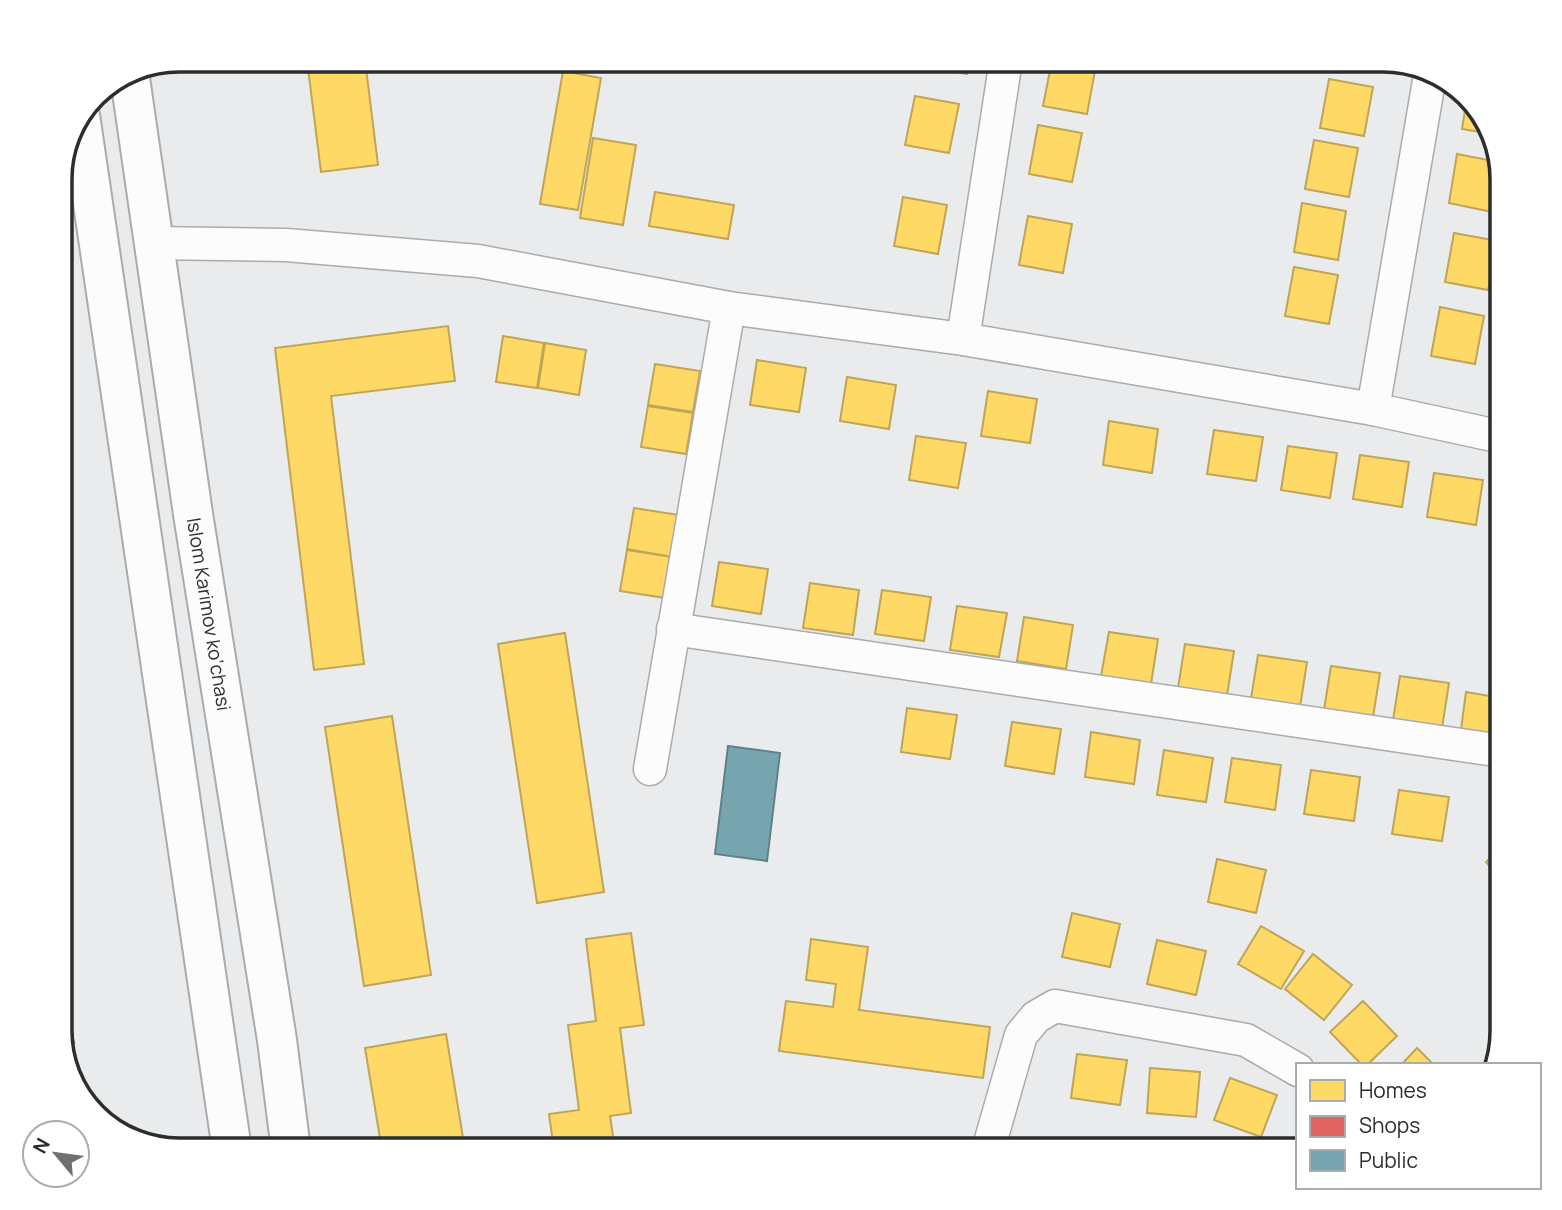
<svg xmlns="http://www.w3.org/2000/svg" width="1562" height="1210" font-family="Manrope,sans-serif">
<style>
.homes{fill:#ffd966;stroke:#bfa555;stroke-width:2}
.shops{fill:#e06666;stroke:#a55;stroke-width:2}
.public{fill:#76a5af;stroke:#608188;stroke-width:2}
.lines{fill:none;stroke-linecap:round;stroke-linejoin:round}
.minor-casing{stroke:#a9abac;stroke-width:35}
.major-casing{stroke:#a9abac;stroke-width:42}
.minor{stroke:#fcfcfc;stroke-width:32}
.major{stroke:#fcfcfc;stroke-width:38}
.labels{text-anchor:middle;dominant-baseline:central;stroke-width:7;stroke-linejoin:round;paint-order:stroke}
.street-label{font-size:19px;fill:#2b2d2e;stroke:#fff}
.rim{fill:none;stroke:#2b2d2e;stroke-width:3.5}
</style>
<rect width="100%" height="100%" fill="#e9ebed"/>
<!-- homes -->
<g class="homes">
<polygon points="307,60 365,60 378,165 321,172"/>
<polygon points="924,60 970,60 967,74 923,66"/>
<polygon points="1052,60 1065,60 1096,65 1087,114 1043,106"/>
<polygon points="563,71 601,78 578,210 540,204"/>
<polygon points="1329,79 1373,87 1364,136 1320,128"/>
<polygon points="915,96 959,104 949,153 905,145"/>
<polygon points="1467,98 1490,125 1492,134 1462,129"/>
<polygon points="1038,125 1082,133 1072,182 1029,174"/>
<polygon points="593,138 636,145 623,225 580,218"/>
<polygon points="1314,140 1358,148 1349,197 1305,189"/>
<polygon points="1457,154 1499,162 1500,169 1492,212 1449,203"/>
<polygon points="655,192 734,205 728,239 649,226"/>
<polygon points="903,197 947,205 938,254 894,246"/>
<polygon points="1302,203 1346,211 1338,260 1294,252"/>
<polygon points="1028,216 1072,224 1063,273 1019,265"/>
<polygon points="1454,233 1498,241 1488,290 1445,282"/>
<polygon points="1294,267 1338,275 1329,324 1285,316"/>
<polygon points="1440,307 1484,316 1475,364 1431,356"/>
<polygon points="448,326 455,381 331,396 364,664 314,670 275,348"/>
<polygon points="503,336 544,343 537,388 496,382"/>
<polygon points="545,343 586,350 579,395 538,388"/>
<polygon points="757,360 806,368 799,412 750,405"/>
<polygon points="655,364 700,371 693,412 648,405"/>
<polygon points="847,377 896,385 889,429 840,421"/>
<polygon points="988,391 1037,399 1030,443 981,436"/>
<polygon points="648,406 693,413 686,454 641,447"/>
<polygon points="1109,421 1158,429 1152,473 1103,465"/>
<polygon points="1214,430 1263,437 1256,481 1207,474"/>
<polygon points="916,436 966,443 958,488 909,480"/>
<polygon points="1288,446 1337,453 1330,498 1281,490"/>
<polygon points="1360,455 1409,462 1402,507 1353,499"/>
<polygon points="1434,473 1483,480 1476,525 1427,517"/>
<polygon points="1502,489 1502,522 1498,521"/>
<polygon points="634,508 679,515 672,557 627,549"/>
<polygon points="627,550 672,557 665,598 620,591"/>
<polygon points="719,562 768,569 761,614 712,606"/>
<polygon points="810,583 859,590 853,635 803,628"/>
<polygon points="882,590 931,597 924,641 875,634"/>
<polygon points="957,606 1007,613 999,657 950,650"/>
<polygon points="1024,617 1073,625 1066,669 1017,661"/>
<polygon points="1109,632 1158,639 1151,684 1101,676"/>
<polygon points="565,633 604,892 537,903 498,644"/>
<polygon points="1185,644 1234,651 1227,695 1178,688"/>
<polygon points="1258,655 1307,662 1300,707 1251,699"/>
<polygon points="1331,666 1380,673 1373,717 1324,710"/>
<polygon points="1400,676 1449,683 1442,728 1393,720"/>
<polygon points="1466,692 1502,698 1502,743 1460,737"/>
<polygon points="907,708 957,715 950,759 901,752"/>
<polygon points="392,716 431,975 364,986 325,727"/>
<polygon points="1012,722 1061,729 1054,774 1005,766"/>
<polygon points="1091,732 1140,740 1134,784 1085,777"/>
<polygon points="1164,750 1213,758 1206,802 1157,795"/>
<polygon points="1232,758 1281,765 1275,810 1225,802"/>
<polygon points="1311,770 1360,777 1354,821 1304,814"/>
<polygon points="1399,790 1449,797 1442,841 1392,834"/>
<polygon points="1502,847 1502,880 1486,862"/>
<polygon points="1217,859 1266,870 1256,913 1208,902"/>
<polygon points="1072,913 1120,924 1110,967 1062,957"/>
<polygon points="1261,926 1304,951 1281,989 1238,964"/>
<polygon points="631,933 644,1025 620,1028 631,1113 610,1116 615,1150 554,1150 549,1114 579,1110 568,1025 596,1021 586,939"/>
<polygon points="811,939 868,947 859,1010 990,1027 983,1078 779,1051 786,1001 833,1007 836,984 806,980"/>
<polygon points="1157,940 1206,951 1196,995 1147,984"/>
<polygon points="1313,954 1352,985 1324,1020 1285,989"/>
<polygon points="1363,1001 1397,1036 1367,1065 1362,1065 1330,1032"/>
<polygon points="446,1034 465,1150 382,1150 365,1048"/>
<polygon points="1417,1048 1434,1065 1401,1065"/>
<polygon points="1077,1054 1127,1060 1120,1105 1071,1098"/>
<polygon points="1150,1068 1200,1072 1196,1117 1147,1113"/>
<polygon points="1230,1078 1277,1095 1261,1137 1214,1120"/>
</g>
<!-- shops -->
<g class="shops">
<polygon points="60,973 74,1043 62,1046 60,1039"/>
<polygon points="77,1067 84,1099 72,1085 68,1069"/>
</g>
<!-- public -->
<polygon class="public" points="728,746 780,753 767,861 715,854"/>
<g class="lines">
<!-- minor casing -->
<g class="minor-casing">
<g id="minor">
<polyline points="154,243 286,245 478,261 729,308 963,339 1373,409 1502,437"/>
<polyline points="963,339 1006,60"/>
<polyline points="1373,409 1430,75"/>
<polyline points="673,629 1502,751"/>
<polyline points="650,769 729,308"/>
<polyline points="988,1150 1021,1035 1036,1017 1055,1006 1246,1040 1298,1070"/>
</g>
</g>
<!-- major casing -->
<g class="major-casing">
<g id="major">
<path id="s1" d="M130 78 193 514 277 1040 291 1150"/>
<polyline points="80,115 232,1150"/>
</g>
</g>
<!-- minor -->
<use href="#minor" class="minor"/>
<!-- major -->
<use href="#major" class="major"/>
</g>
<g class="labels">
<!-- street labels -->
<g class="street-label">
<text stroke="none"><textPath href="#s1" startOffset="542">Islom Karimov ko‘chasi</textPath></text>
</g>
</g>
<!-- crop -->
<path d="M0 0H1562V1210H0ZM179 72H1383A107 107 0 0 1 1490 179V1031A107 107 0 0 1 1383 1138H179A107 107 0 0 1 72 1031V179A107 107 0 0 1 179 72Z" fill="#fff" fill-rule="evenodd"/>
<path class="rim" d="M179 72H1383A107 107 0 0 1 1490 179V1031A107 107 0 0 1 1383 1138H179A107 107 0 0 1 72 1031V179A107 107 0 0 1 179 72Z"/>
<!-- legend -->
<rect x="1296" y="1063" width="245" height="126" fill="#ffffff" stroke="#aaabab" stroke-width="2"/>
<rect x="1310" y="1080" width="35" height="21" fill="#ffd966" stroke="#aaabab" stroke-width="2"/>
<text x="1359" y="1098" font-size="21" fill="#2b2d2e">Homes</text>
<rect x="1310" y="1116" width="35" height="21" fill="#e06666" stroke="#aaabab" stroke-width="2"/>
<text x="1359" y="1133" font-size="21" fill="#2b2d2e">Shops</text>
<rect x="1310" y="1150" width="35" height="21" fill="#76a5af" stroke="#aaabab" stroke-width="2"/>
<text x="1359" y="1168" font-size="21" fill="#2b2d2e">Public</text>
<!-- north arrow -->
<g transform="translate(56 1154) rotate(299)"><circle r="33" fill="#ffffff" stroke="#aaabab" stroke-width="2"/>
<path d="M0-5L12 26L0 18L-12 26Z" fill="#6e7071"/>
<text y="-10" font-size="19" font-weight="bold" text-anchor="middle" fill="#2b2d2e">N</text>
</g>
</svg>
